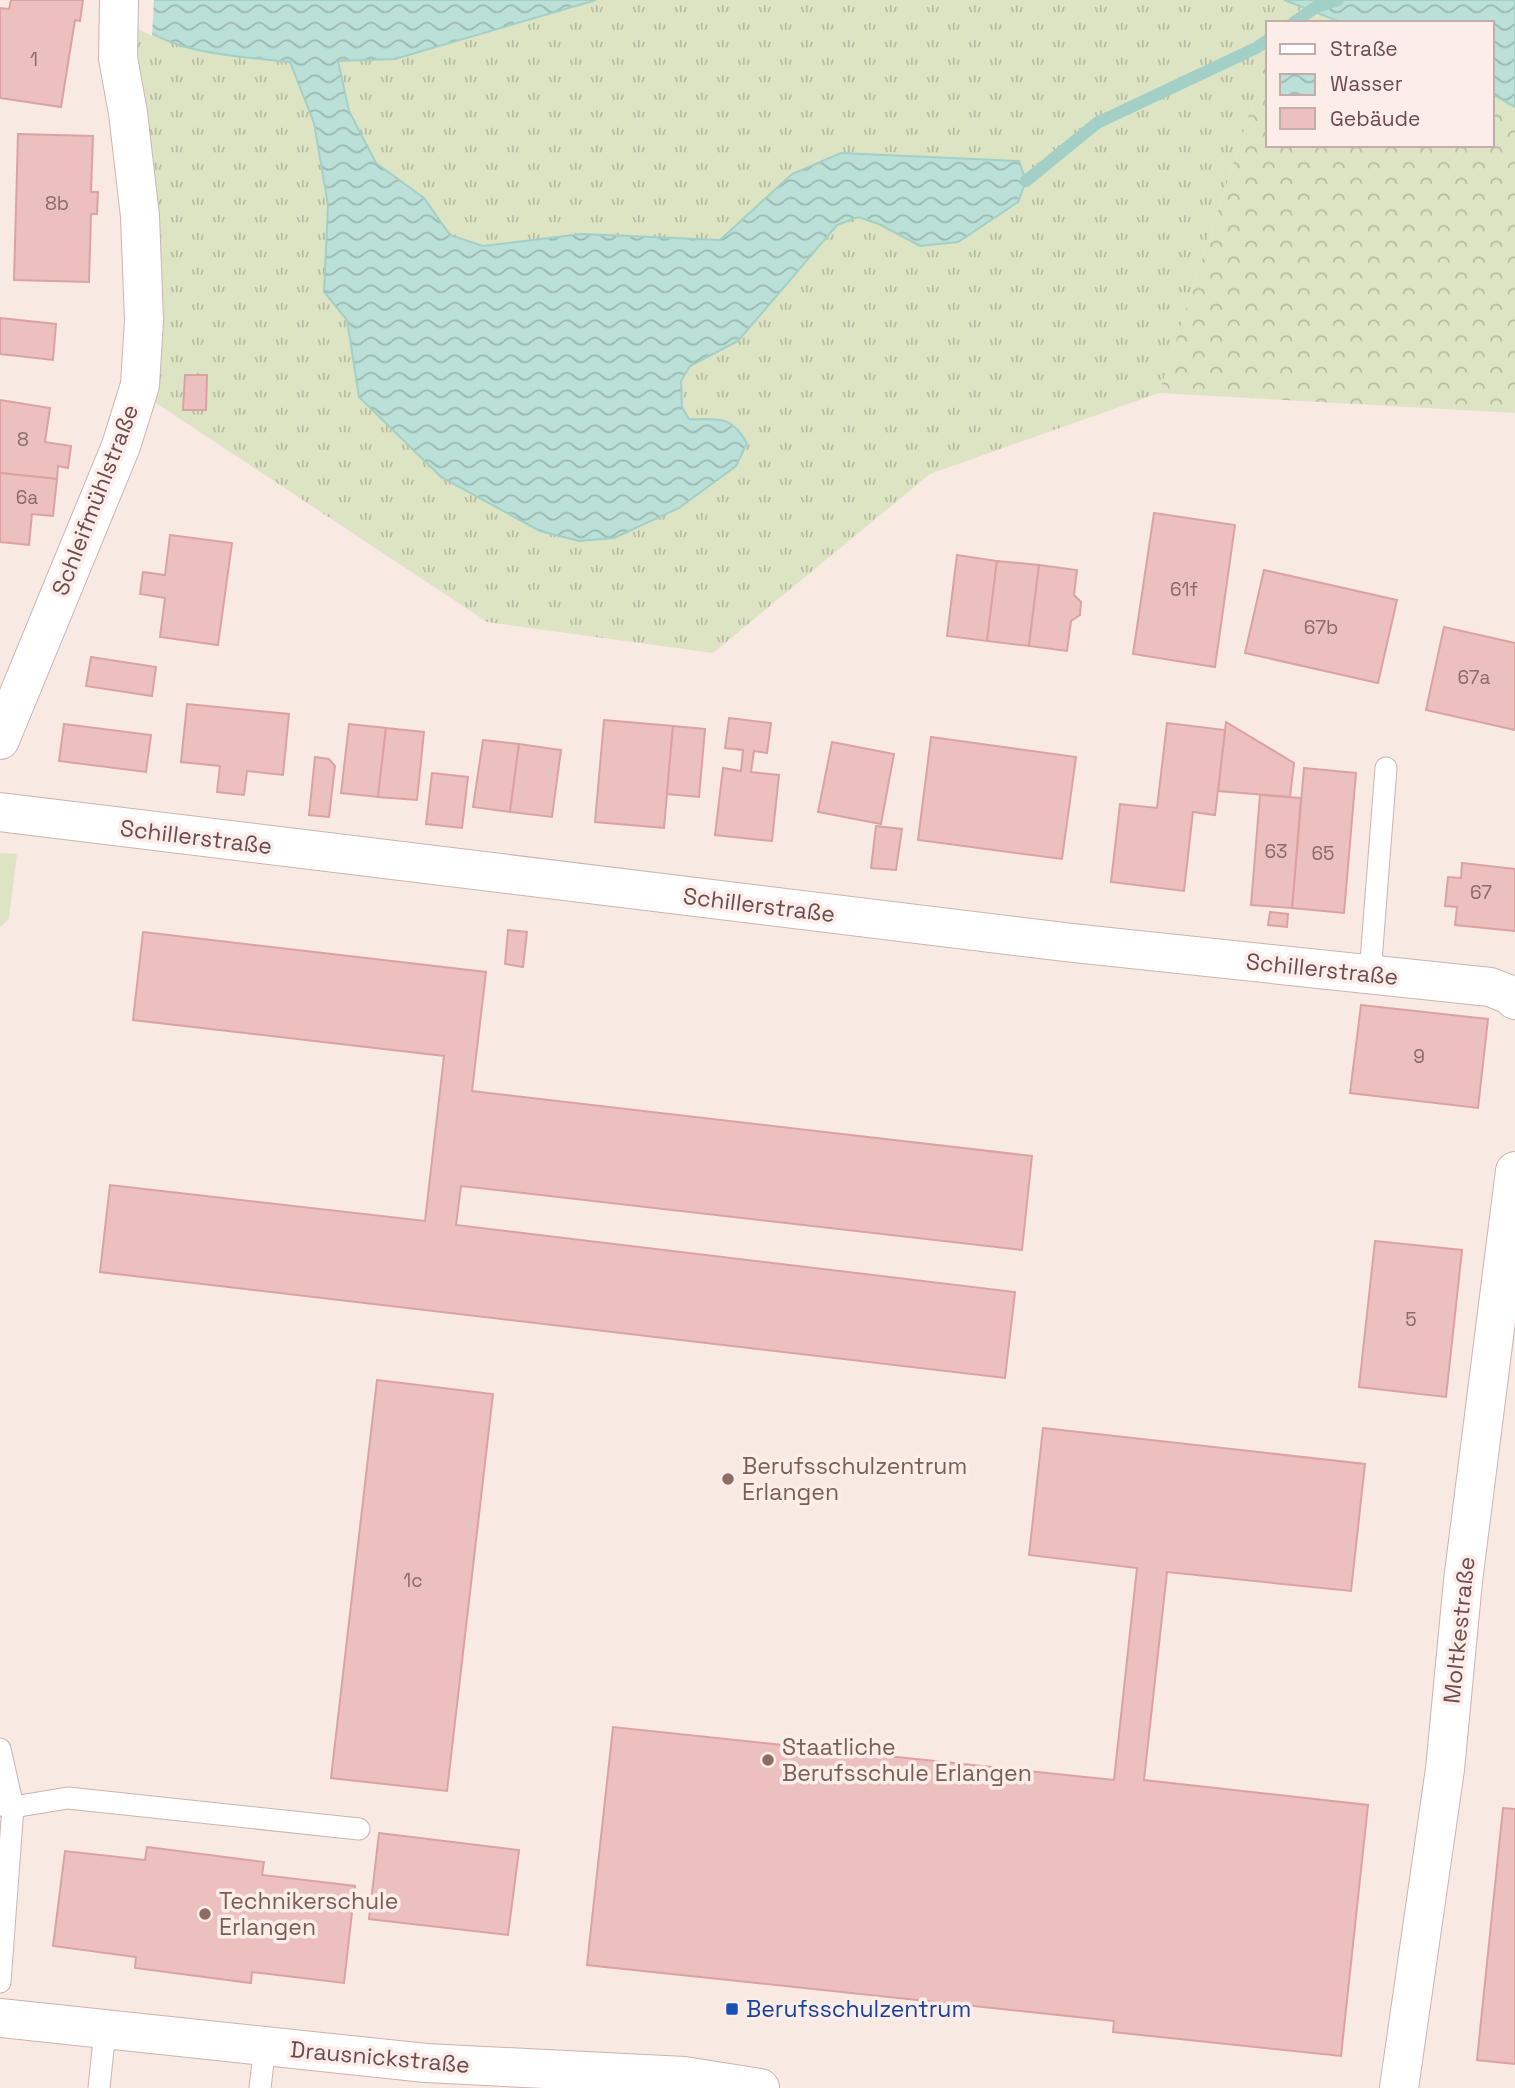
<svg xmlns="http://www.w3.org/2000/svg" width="1515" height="2088" font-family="'Space Grotesk',sans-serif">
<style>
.grass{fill:url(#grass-tufts)}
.forest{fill:url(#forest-crowns)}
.park{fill:#dde4c4}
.water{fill:url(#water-waves);stroke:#a2d0c7;stroke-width:2}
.pier{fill:#f9e9e3}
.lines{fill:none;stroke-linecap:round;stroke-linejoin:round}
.stream{stroke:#a2d0c7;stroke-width:12}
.building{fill:#ebc0be;stroke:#dca2a1;stroke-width:2}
.lane-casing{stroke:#cdb3b1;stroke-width:23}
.street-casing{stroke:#cdb3b1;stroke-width:40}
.secondary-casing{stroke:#cfb1ae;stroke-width:40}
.lane{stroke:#fff;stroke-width:21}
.street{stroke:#fff;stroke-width:38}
.secondary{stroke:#fff;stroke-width:38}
.education-dot{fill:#8d6e63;stroke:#fcede9;stroke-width:2.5}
.transit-dot{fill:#1a4fb4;stroke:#fcede9;stroke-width:2.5}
.labels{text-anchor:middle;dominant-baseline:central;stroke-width:7;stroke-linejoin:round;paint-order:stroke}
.number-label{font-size:19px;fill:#8d6969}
.street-label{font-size:23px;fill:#6e4c4d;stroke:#fcede9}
.education-label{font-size:23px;fill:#785e54;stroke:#fcede9;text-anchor:start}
.transit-label{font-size:23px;fill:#164399;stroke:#fcede9;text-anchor:start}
</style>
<defs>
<pattern id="grass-tufts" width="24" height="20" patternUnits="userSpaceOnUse" patternTransform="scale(1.75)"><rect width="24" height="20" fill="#dde4c4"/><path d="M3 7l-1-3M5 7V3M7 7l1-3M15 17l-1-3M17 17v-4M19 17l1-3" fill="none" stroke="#b7bba1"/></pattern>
<pattern id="forest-crowns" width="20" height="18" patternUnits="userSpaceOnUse" patternTransform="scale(1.75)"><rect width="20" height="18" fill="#dde4c4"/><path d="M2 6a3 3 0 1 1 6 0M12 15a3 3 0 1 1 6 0" fill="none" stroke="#b7bba1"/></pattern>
<pattern id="water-waves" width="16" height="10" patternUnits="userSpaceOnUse" patternTransform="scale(1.75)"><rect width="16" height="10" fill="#bae0d8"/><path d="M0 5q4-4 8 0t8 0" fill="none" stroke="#9bb8b1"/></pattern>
</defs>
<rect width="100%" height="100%" fill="#f9e9e3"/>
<!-- grass -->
<path class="grass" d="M596 0H1284L1286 1 1279 23H1268V56L1159 393 930 474 713 653 487 622 150 399 115 13 227 55 289 61 314 123 328 205 324 292 347 320 359 397 747 443C730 414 719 420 689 419L682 407 681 382 690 366 738 341 837 225 858 217 879 224 920 246 1018 202 741 223 720 240 582 234 483 246 450 235 424 198 376 163 349 111 337 61 395 59Z"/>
<!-- forest -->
<g class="forest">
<polygon points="1286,1 1343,23 1279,23"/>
<polygon points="1268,56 1268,145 1492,145 1492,94 1515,107 1515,413 1159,393"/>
</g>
<!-- park -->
<polygon class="park" points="0,853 17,854 9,919 0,927"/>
<!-- water -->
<g class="water">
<path d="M97 0H596L395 59 338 61 349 111 376 163 424 198 450 235 483 246 582 234 720 240 792 174 841 153 1019 161 1026 181 1018 202 958 242 920 246 879 224 858 217 837 225 738 341 690 366 681 381 682 407 689 419C719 420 730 414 747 443L736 466 679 508 614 538 579 541 540 531 441 477 359 397 347 320 324 292 328 205 314 123 290 62C254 58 217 56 182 46 152 37 123 17 97 0Z"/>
<polygon points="1284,0 1515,0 1515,107 1492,94 1492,23 1343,23"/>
</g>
<!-- pier -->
<polygon class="pier" points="94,0 154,0 152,36 113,16 94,2"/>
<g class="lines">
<!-- stream -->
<g class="stream">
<polyline points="1293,23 1316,7 1338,0"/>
<polyline points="1026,181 1097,123 1256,48 1268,40"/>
</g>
</g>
<!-- building -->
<g class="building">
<polygon points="11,0 83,0 80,21 75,20 61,107 0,98 0,8 9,9"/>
<polygon points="18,134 93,136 91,192 98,192 97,214 91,214 89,282 14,280"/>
<polygon points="0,318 56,324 53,360 0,354"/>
<polygon points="185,375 207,375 206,410 183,410"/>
<polygon points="0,400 50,408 45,442 71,446 68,468 58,466 57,479 0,473"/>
<polygon points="0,473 57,479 53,516 32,514 29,545 0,542"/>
<polygon points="1154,513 1235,525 1215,667 1133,654"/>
<polygon points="170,535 232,543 218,645 160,637 165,598 140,594 143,572 165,575"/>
<polygon points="957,555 997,561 987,641 947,636"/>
<polygon points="997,561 1039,565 1029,646 987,641"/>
<polygon points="1039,565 1077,570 1074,595 1081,602 1080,615 1071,621 1067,651 1029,646"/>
<polygon points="1264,570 1397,600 1378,683 1245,653"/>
<polygon points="1444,627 1515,643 1515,730 1426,710"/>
<polygon points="91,657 156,667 152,696 86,686"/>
<polygon points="187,704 289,714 283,775 247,771 244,795 217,792 220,766 181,762"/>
<polygon points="729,718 771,723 767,753 754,751 751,772 779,775 772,841 715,835 723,768 741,771 743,750 725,748"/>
<polygon points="604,720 673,726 664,828 595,822"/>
<polygon points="1226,722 1294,763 1290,797 1218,791"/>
<polygon points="1167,723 1225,730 1215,815 1193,812 1184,891 1111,882 1120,804 1157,808"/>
<polygon points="64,724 151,735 146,772 59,761"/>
<polygon points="349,724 386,728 378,797 341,793"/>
<polygon points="673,726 705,729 699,797 667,794"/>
<polygon points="386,728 424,732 417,800 378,797"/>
<polygon points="931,737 1076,757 1062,859 918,840"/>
<polygon points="483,740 519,744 510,812 473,807"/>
<polygon points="832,742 894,754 881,824 818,812"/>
<polygon points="519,744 561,750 552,817 510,812"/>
<polygon points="315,757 329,759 335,766 329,817 309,815"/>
<polygon points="1304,768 1356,773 1344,913 1292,908"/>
<polygon points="432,773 468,777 462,828 426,824"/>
<polygon points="1260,795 1301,798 1292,908 1251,905"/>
<polygon points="876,826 902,829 896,870 871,868"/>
<polygon points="1462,863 1515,869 1515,931 1455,925 1457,907 1445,906 1448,877 1461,878"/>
<polygon points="1270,912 1288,914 1287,927 1268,925"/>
<polygon points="508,930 527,932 523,967 505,964"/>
<polygon points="143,932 486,972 472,1091 1032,1156 1022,1250 461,1186 456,1225 1015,1292 1005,1378 100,1272 110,1185 425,1221 444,1056 133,1020"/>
<polygon points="1361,1005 1488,1019 1478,1108 1350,1093"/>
<polygon points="1375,1241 1462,1250 1446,1397 1359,1387"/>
<polygon points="377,1380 493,1394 447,1791 331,1778"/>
<polygon points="1043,1428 1365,1464 1351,1591 1167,1572 1144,1780 1368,1805 1341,2056 1113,2032 1114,2021 587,1965 613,1727 1114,1780 1137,1568 1029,1555"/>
<polygon points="1503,1808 1515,1809 1515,2064 1477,2060"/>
<polygon points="379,1833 519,1850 508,1935 369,1919"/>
<polygon points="147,1847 264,1862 262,1875 355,1886 344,1983 252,1972 251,1983 135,1968 136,1957 53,1946 65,1851 145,1860"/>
</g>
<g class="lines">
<!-- lane casing -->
<g class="lane-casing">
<g id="lane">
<polyline points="1370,974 1386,768"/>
<polyline points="0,1749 13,1807 0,1982"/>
<polyline points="0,1805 13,1807 68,1798 359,1829"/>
<polyline points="99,2088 105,2030"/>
<polyline points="260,2088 265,2046"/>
</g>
</g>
<!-- street casing -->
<g class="street-casing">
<g id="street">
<polyline points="0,740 121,446 140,385 144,320 140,216 128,113 118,58 119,0"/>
<polyline points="0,812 1073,943 1490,987 1508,994 1515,1000"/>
<polyline points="1399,2088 1445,1769 1463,1581 1515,1171"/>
</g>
</g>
<!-- secondary casing -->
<g class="secondary-casing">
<polyline id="secondary" points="0,2018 426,2063 684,2076 760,2088"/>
</g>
<!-- lane -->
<use href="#lane" class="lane"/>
<!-- street -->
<use href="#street" class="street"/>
<!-- secondary -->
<use href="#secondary" class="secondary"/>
</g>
<!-- markers -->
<g class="education-dot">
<circle cx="728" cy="1479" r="7"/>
<circle cx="768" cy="1760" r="7"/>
<circle cx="205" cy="1914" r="7"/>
</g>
<rect class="transit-dot" x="725" y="2002" width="14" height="14" rx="3.5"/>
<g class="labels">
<!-- number labels -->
<g class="number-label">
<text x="34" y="59">1</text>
<text x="57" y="203">8b</text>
<text x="23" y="439">8</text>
<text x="27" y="497">6a</text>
<text x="1184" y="589">61f</text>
<text x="1321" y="627">67b</text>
<text x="1474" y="677">67a</text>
<text x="1276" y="851">63</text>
<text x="1323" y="853">65</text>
<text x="1481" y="892">67</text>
<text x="1419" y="1056">9</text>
<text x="1411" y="1319">5</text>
<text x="413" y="1580">1c</text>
</g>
<!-- street labels -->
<g class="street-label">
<text transform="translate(95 500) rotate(-69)">Schleifmühlstraße</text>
<text transform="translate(196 837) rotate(7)">Schillerstraße</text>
<text transform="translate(759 905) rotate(7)">Schillerstraße</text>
<text transform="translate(1322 969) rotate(6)">Schillerstraße</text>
<text transform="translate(1459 1630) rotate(-84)">Moltkestraße</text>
<text transform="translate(380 2057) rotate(5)">Drausnickstraße</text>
</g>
<!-- education labels -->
<g class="education-label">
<text x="742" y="1466">Berufsschulzentrum<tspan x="742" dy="26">Erlangen</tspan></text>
<text x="782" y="1747">Staatliche<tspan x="782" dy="26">Berufsschule Erlangen</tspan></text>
<text x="219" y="1901">Technikerschule<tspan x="219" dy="26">Erlangen</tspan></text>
</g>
<!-- transit labels -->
<g class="transit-label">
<text x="746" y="2009">Berufsschulzentrum</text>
</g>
</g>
<!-- legend -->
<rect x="1266" y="21" width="228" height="126" fill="#fcede9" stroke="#c3adab" stroke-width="2"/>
<rect x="1280" y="44" width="35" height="10" fill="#ffffff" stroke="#c3adab" stroke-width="2"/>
<text x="1330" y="56" font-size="21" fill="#6e4c4d">Straße</text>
<rect x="1280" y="74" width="35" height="21" fill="url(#water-waves)" stroke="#c3adab" stroke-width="2"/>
<text x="1330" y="91" font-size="21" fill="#6e4c4d">Wasser</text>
<rect x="1280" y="108" width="35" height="21" fill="#ebc0be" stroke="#c3adab" stroke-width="2"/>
<text x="1330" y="126" font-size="21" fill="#6e4c4d">Gebäude</text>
</svg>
